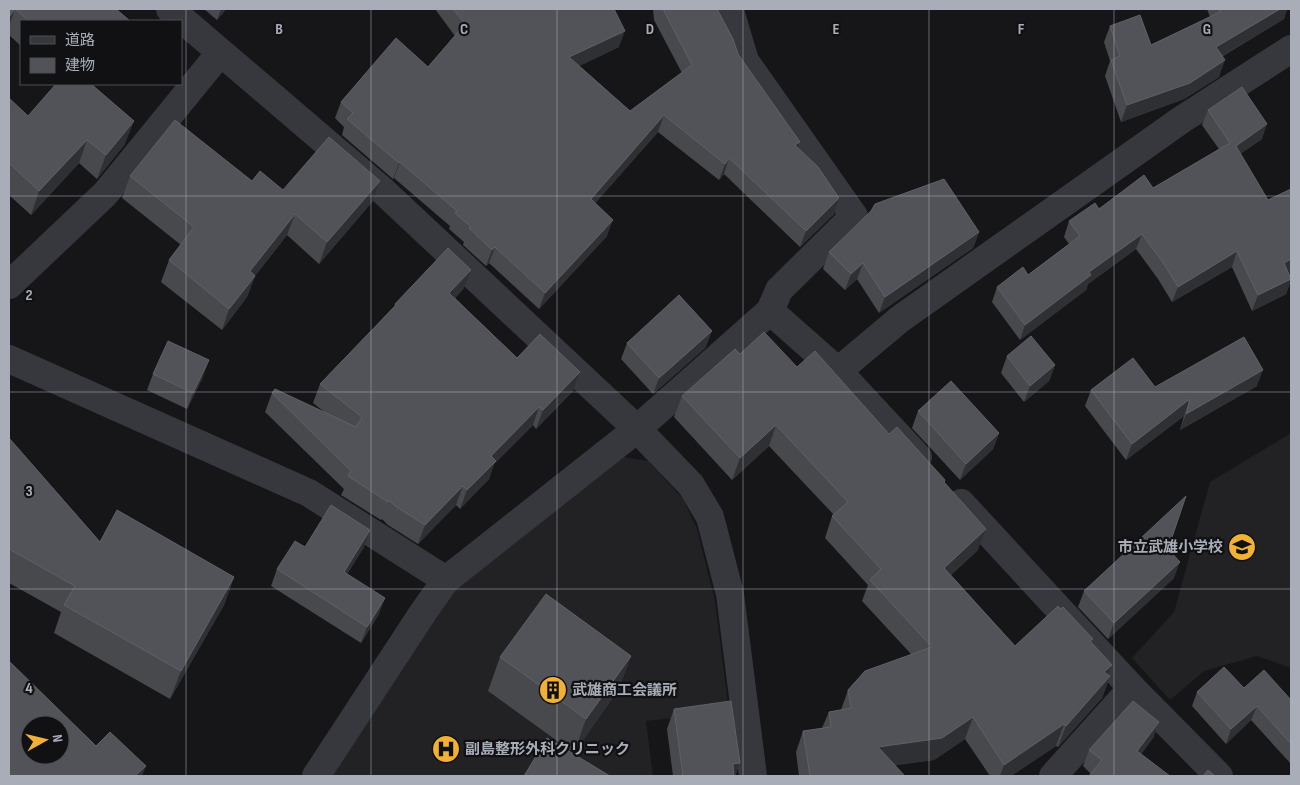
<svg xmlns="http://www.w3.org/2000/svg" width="1300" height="785" font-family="'Sofia Sans Condensed','Noto Sans JP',sans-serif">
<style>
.built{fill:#222225}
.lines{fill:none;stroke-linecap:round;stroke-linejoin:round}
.street{stroke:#37383d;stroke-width:28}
.wall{fill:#47494d}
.shaded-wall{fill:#2f3033}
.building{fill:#525359;stroke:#5f6168;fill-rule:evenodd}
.grid{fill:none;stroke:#a8adb8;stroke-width:1;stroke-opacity:0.55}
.labels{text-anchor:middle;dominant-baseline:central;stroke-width:4.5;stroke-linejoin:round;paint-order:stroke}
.poi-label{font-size:15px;font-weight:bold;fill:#a8adb8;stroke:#111113;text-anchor:start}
.grid-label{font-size:16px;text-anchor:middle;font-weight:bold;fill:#a8adb8;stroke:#111113;stroke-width:4.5;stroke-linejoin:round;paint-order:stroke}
</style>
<rect width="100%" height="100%" fill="#161618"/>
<!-- built -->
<g class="built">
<polygon points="1291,433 1291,668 1257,656 1204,671 1170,700 1132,658 1174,612 1210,482"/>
<polygon points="624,457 648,461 683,499 697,529 715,601 729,712 646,721 653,776 327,776 453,588"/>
</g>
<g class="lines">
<!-- street -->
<g class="street">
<polyline points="170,9 383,191 637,429 691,485 710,517 730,594 753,776"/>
<polyline points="9,285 105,194 220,53"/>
<polyline points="770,311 838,371 918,457"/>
<polyline points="9,359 309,493 446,580"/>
<polyline points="838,371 900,319 1181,120 1291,49"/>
<polyline points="961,503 1132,688 1219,776"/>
<polyline points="316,776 424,611 446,580 637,429 770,311 779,290 854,216 745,61 731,14 730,9"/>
<polyline points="1053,776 1132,688"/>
</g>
</g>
<!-- wall -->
<g class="wall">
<polygon points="9,9 130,21 21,21 21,46 9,35"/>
<polygon points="204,9 226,9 217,20"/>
<polygon points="435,9 614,9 619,47 579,66 630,111 682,73 654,20 653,9 717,9 738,54 798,148 834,214 800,247 724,174 719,180 658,132 595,203 607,236 539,309 489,263 486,266 463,245 464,242 449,229 450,226 394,178 393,179 342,135 344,127 335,118 341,102 428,67 455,36"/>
<polygon points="1207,9 1287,9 1284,19 1223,56 1219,77 1184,99 1121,122 1105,76 1110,61 1104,42 1110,26 1151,45 1210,17"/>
<polygon points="94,86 125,144 97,179 79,163 31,215 9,195 9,98 28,116"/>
<polygon points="1208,110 1262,139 1240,154 1268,200 1291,189 1291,272 1289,273 1291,280 1286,294 1252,311 1232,267 1172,302 1158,279 1136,249 1088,284 1086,290 1020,340 992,302 997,287 1028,275 1069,244 1064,237 1069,221 1099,209 1153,188 1219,149 1202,125"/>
<polygon points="130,176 252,181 283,190 380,181 372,202 319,264 287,235 255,276 247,297 222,330 161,282 169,260 181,245 122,198"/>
<polygon points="979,232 973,248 879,313 857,279 845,290 823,269 829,252"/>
<polygon points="464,288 455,298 517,358 580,372 573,391 536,429 533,425 494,464 489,479 460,509 456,505 418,544 388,525 382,519 381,520 341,495 344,489 265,412 272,393 327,414 313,403 320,384 394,307 395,304"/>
<polygon points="627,343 706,347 653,394 621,359"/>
<polygon points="740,354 797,367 889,434 945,480 944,483 978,550 951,575 1015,646 1091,642 1112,665 1109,675 1110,676 1102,698 1058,747 1056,746 1011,776 990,776 965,739 934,760 894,765 905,776 799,776 796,752 803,731 822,728 829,712 841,710 848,690 911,654 862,601 868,585 825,538 832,516 834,515 769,446 732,480 674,417 682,396"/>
<polygon points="1007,356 1055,365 1049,381 1024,402 1001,373"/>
<polygon points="153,374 203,377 187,409 147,390"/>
<polygon points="1257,386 1180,430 1184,416 1126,460 1085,406 1091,390 1155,387"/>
<polygon points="918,411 999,433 993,449 960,480 912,428"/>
<polygon points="9,438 100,542 234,577 224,605 170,699 54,633 61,612 9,583"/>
<polygon points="305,547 364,547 347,574 379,614 361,643 271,586 277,569"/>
<polygon points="1168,549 1174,578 1108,639 1078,607 1084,591"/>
<polygon points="631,656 618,690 574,753 488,691 500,657"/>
<polygon points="1244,688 1291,700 1291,764 1251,720 1226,744 1192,706 1197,692"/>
<polygon points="674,709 740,763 735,776 673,776 667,729"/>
<polygon points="1159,722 1153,738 1141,754 1091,774 1083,766 1089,750"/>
</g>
<!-- shaded-wall -->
<g class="shaded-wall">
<polygon points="15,9 9,26 9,17"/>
<polygon points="221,9 226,9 217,20"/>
<polygon points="1280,9 1287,9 1284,19 1210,63 1216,47"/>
<polygon points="625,31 619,47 563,74 569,57"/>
<polygon points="1225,60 1219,77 1184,99 1121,122 1127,105"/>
<polygon points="664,115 658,132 585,215 591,199"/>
<polygon points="134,121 125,144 97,179 106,155"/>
<polygon points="1267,124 1262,139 1230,161 1236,146"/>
<polygon points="87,140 79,163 31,215 39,191"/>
<polygon points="800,142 794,158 795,145"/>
<polygon points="729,158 724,174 719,180 725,164"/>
<polygon points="400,162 394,178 393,179 399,163"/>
<polygon points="380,181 372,202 319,264 327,242"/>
<polygon points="839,198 834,214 800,247 806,231"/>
<polygon points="295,214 287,235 255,276 247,297 222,330 229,309 250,271"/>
<polygon points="613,220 607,236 539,309 545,293"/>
<polygon points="979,232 973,248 879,313 885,297"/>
<polygon points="1142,234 1136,249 1088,284 1086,290 1020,340 1025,325 1089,272"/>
<polygon points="495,247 489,263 486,266 492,250"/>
<polygon points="1237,251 1232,267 1172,302 1178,287"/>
<polygon points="1291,259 1291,272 1278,278 1284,263"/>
<polygon points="863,263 857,279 845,290 851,274"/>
<polygon points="471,270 464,288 442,311 449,293"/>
<polygon points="1291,279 1286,294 1252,311 1258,295"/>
<polygon points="712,331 706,347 653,394 659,378"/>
<polygon points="209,360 203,377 187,409 193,393"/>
<polygon points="1055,365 1049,381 1024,402 1030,386"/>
<polygon points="1263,370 1257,386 1180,430 1186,414"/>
<polygon points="580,372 573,391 536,429 543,410"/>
<polygon points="1190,399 1184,416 1126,460 1132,444"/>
<polygon points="539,407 533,425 494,464 489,479 460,509 467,490 491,456"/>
<polygon points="776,425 769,446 732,480 740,458"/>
<polygon points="999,433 993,449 960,480 966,464"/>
<polygon points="463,486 456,505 418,544 425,525"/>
<polygon points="986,529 978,550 936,589 944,568"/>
<polygon points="370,530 364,547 338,588 344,572"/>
<polygon points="1180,562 1174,578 1108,639 1114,623"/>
<polygon points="234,577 224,605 170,699 181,671"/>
<polygon points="385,598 379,614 361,643 367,627"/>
<polygon points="631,656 618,690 574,753 586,719"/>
<polygon points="1112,665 1107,680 1110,676 1102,698 1058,747 1066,726 1104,672"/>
<polygon points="1257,706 1251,720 1226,744 1231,729"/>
<polygon points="973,717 965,739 934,760 870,769 878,747"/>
<polygon points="1159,722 1153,738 1131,767 1137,751"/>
<polygon points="1064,724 1056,746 1011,776 1000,776 1004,765"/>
<polygon points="740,763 735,776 728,776 733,764"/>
<polygon points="146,766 142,776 135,776"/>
</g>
<!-- building -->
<g class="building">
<polygon points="9,9 116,9 130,21 29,21 15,9 9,17"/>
<polygon points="453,9 614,9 625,31 569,57 630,111 692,65 663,9 717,9 733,39 738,54 800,142 795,145 818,167 839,198 806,231 729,158 725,164 664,115 591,199 613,220 545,293 495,247 492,250 469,228 471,227 455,213 457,211 400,162 399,163 347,119 353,113 341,102 396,38 428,67 465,24"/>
<polygon points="1219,9 1280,9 1216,47 1225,60 1190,83 1127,105 1111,60 1120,56 1110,26 1140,15 1151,45 1220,12"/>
<polygon points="56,84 91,84 134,121 106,155 87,140 39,191 9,163 9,98 28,116"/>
<polygon points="1242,87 1267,124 1236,146 1268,200 1291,189 1291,259 1284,263 1291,279 1258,295 1237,251 1178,287 1164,264 1142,234 1089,272 1091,275 1025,325 997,287 1023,267 1028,275 1080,236 1069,221 1095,203 1099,209 1144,175 1153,188 1230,143 1208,110"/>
<polygon points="175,120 252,181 260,171 283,190 329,137 380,181 327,242 295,214 250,271 255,276 229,309 169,260 194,227 130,176"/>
<polygon points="944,179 979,232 885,297 863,263 851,274 829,252 871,211 875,204"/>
<polygon points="448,248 471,270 449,293 517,358 540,334 580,372 543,410 539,407 491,456 496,461 467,490 463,486 425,525 395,506 389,500 388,502 348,476 351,471 272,393 275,389 356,427 362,417 320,384 396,305 395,304"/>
<polygon points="679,295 712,331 659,378 627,343"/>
<polygon points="764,332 797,367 815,351 889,434 897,427 945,480 944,482 986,529 944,568 1015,646 1058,606 1061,609 1063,607 1093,639 1090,641 1112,665 1104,672 1110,676 1066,726 1064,724 1004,765 973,717 942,738 878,747 905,776 810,776 803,731 831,727 829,712 851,708 848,690 865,671 932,647 870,580 881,569 832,516 848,502 776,425 740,458 682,396 735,349 740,354"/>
<polygon points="1031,336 1055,365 1030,386 1007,356"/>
<polygon points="1244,337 1263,370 1186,414 1190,399 1132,444 1091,390 1133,358 1155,387"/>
<polygon points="168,341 209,360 193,393 153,374"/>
<polygon points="951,381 999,433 966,464 918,411"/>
<polygon points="9,438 100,542 117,510 234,577 181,671 64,605 75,586 9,549"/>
<polygon points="1186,496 1168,549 1180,562 1114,623 1084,591"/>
<polygon points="331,505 370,530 344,572 385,598 367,627 277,569 295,541 305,547"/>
<polygon points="546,594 631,656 586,719 500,657"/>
<path d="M9 661 96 746 110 732 146 766 135 776H9ZM30 725H60V755H30Z"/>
<polygon points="1224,667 1244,688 1264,670 1291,700 1291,744 1257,706 1231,729 1197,692"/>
<polygon points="731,701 740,763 733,764 734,776 683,776 674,709"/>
<polygon points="1133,701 1159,722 1137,751 1170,776 1089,776 1102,760 1089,750"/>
<polygon points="547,738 610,776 524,776"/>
<polygon points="1208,770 1215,776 1203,776"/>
</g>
<!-- grid -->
<path class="grid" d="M186 9V776M371 9V776M557 9V776M743 9V776M929 9V776M1114 9V776M9 196H1291M9 392H1291M9 589H1291"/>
<!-- icons -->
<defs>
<g id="school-disc" transform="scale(1.4375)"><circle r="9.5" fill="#f2b134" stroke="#111113"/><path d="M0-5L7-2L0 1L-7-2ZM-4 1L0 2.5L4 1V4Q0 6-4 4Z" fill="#111"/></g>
<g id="building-disc" transform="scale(1.4375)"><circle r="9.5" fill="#f2b134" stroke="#111113"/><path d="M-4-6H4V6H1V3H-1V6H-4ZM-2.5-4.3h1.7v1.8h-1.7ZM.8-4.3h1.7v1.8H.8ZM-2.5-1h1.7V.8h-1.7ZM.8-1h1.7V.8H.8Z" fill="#111"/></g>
<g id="hospital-disc" transform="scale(1.4375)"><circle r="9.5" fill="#f2b134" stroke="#111113"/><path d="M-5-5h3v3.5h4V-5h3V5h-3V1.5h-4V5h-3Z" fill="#111"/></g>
</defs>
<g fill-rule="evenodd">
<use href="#school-disc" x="1242" y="547"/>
<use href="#building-disc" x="553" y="690"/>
<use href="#hospital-disc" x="446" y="749"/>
</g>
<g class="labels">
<!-- poi labels -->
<g class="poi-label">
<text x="1223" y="547" text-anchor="end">市立武雄小学校</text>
<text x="572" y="690">武雄商工会議所</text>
<text x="465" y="749">副島整形外科クリニック</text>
</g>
</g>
<g class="grid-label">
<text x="279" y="34">B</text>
<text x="464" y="34">C</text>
<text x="650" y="34">D</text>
<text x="836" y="34">E</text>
<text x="1021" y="34">F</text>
<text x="1207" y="34">G</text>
<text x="29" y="300">2</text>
<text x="29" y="496">3</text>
<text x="29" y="693">4</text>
</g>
<!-- border -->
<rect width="1300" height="785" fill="none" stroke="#a8adb8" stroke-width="20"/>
<!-- legend -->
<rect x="20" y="20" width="162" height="65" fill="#111113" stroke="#4d4f55"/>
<rect x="30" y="36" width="25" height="8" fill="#37383d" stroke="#4d4f55"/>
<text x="65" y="45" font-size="15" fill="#a8adb8">道路</text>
<rect x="30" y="58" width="25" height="15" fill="#525359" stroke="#4d4f55"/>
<text x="65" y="70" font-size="15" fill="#a8adb8">建物</text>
<!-- north arrow -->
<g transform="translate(45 740) rotate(82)"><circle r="24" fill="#111113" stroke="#4d4f55"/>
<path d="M0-4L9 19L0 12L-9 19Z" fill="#f2b134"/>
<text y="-8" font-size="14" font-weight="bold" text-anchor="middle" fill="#a8adb8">N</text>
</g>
</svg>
